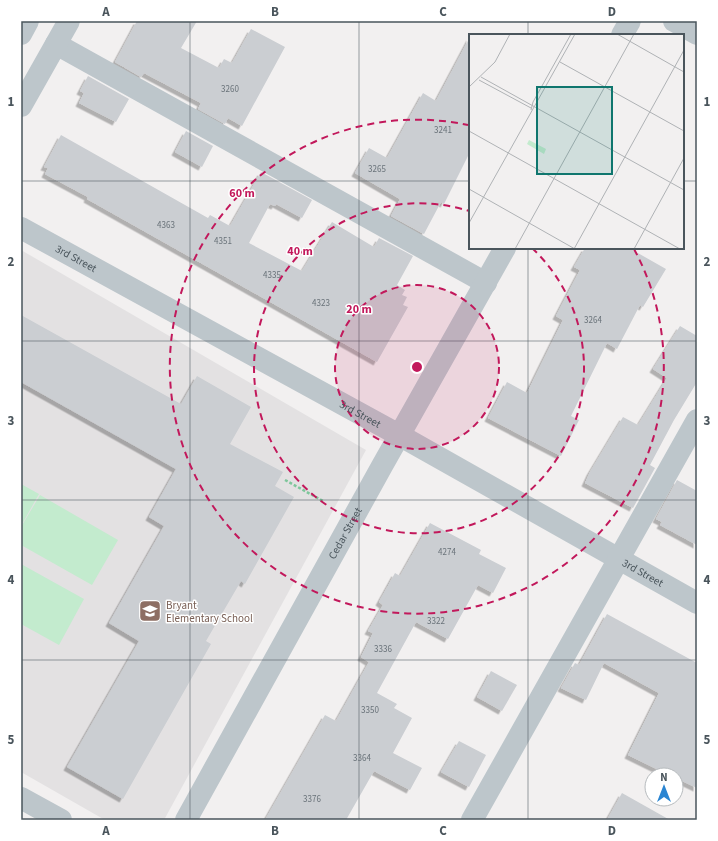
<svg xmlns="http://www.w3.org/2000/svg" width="718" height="841" font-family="'Source Sans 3',sans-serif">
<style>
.education{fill:#e3e1e2}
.green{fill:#c3ebce}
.building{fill:#cbced2;filter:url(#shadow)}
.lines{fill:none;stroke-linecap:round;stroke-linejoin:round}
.path{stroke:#7ec69b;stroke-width:2.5;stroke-dasharray:3 2;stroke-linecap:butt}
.minor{stroke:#bdc6cb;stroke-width:22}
.grid{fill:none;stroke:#4a555c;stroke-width:1;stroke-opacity:0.55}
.ring{fill:none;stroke:#c2185b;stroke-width:2;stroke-dasharray:7 5}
.labels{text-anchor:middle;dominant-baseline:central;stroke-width:3;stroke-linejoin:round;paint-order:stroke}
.number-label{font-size:9px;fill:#6a737a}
.street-label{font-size:11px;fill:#4a555c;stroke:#fff}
.education-label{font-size:11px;fill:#785e54;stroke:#fff;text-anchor:start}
.inset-road{fill:none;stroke:#afb2b5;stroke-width:1}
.view{fill:#0f766e;fill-opacity:0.15;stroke:#0f766e;stroke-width:2}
.inset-edge{fill:none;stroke:#4a555c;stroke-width:2}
.centre{fill:#c2185b;stroke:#fff;stroke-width:2}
.ring-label{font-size:12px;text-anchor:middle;font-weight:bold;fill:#c2185b;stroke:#fff;stroke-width:3;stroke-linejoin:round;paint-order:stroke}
.neatline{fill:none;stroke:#4a555c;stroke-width:1.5}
.grid-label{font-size:13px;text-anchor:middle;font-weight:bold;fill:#4a555c}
</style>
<defs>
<filter id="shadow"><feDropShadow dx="-3.5" dy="3.5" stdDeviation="0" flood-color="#0004"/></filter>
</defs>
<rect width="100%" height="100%" fill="#f2f0f0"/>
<!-- education -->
<polygon class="education" points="21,250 366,450 164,820 105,820 21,772"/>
<!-- green -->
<g class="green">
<polygon points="21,484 39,494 21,526"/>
<polygon points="40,495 118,540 92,585 21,545 21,527"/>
<polygon points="21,564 84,599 59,645 21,624"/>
</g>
<!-- building -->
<g class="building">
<polygon points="137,21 197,21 181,48 219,68 224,59 232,63 251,29 285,47 242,126 228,118 225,124 198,109 201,103 144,73 141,77 115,62"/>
<polygon points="470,37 470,152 444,204 441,202 424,234 391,216 400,199 355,173 369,148 387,158 423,93 436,101"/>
<polygon points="88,76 129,99 116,122 79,103 84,93 80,91"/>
<polygon points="186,131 213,146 202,167 175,152"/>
<polygon points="61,135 208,218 210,215 230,226 261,172 312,200 302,218 276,204 275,206 270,204 249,243 302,271 332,222 374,247 379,238 413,256 397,285 405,290 402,295 407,297 403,305 408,307 377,362 87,199 88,197 45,174 48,168 44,167"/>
<polygon points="585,248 629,248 666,269 643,307 640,305 617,349 607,343 571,416 579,420 561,456 488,418 507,382 527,393 563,320 556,316 580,270 574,267"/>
<polygon points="21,315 181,404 197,376 251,407 230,444 283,472 275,486 294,497 245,584 241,581 206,641 211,644 123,799 67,767 139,641 109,623 164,526 149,517 176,469 21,382"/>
<polygon points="680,326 697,336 697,382 674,420 650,465 655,468 633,508 585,483 590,472 623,417 638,425 667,378 653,369"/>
<polygon points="677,480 697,491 697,545 660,525 662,522 656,519"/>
<polygon points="430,523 481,550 479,554 506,568 493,593 478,585 448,639 416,622 377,693 397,704 394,708 412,718 393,753 422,768 410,790 374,771 346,820 265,820 325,715 336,721 369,662 361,657 373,633 368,631 383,605 379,602 395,573 400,576"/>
<polygon points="607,614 697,663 697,788 676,778 676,775 669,775 628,755 659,693 604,663 586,700 561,688 575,663 579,665"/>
<polygon points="491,671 517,685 502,711 477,697"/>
<polygon points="459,741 486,755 469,787 441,772"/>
<polygon points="622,793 670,820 607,820"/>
</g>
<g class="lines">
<!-- path -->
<polyline class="path" points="285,480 323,501"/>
<!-- minor -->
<g class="minor">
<polyline points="674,21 697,34"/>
<polyline points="21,34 28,21"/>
<polyline points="622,35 630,21"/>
<polyline points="56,44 486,283"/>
<polyline points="21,106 69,21"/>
<path id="s1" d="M21 228 399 435 697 603"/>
<polyline points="21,798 61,820"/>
<path id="s2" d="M186 820 382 466 505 248"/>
<polyline points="472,820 697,420"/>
</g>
</g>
<!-- grid -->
<path class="grid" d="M190 21V820M359 21V820M528 21V35M21 181H470M683 181H697M528 248V820M21 341H697M21 500H697M21 660H697"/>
<!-- distance rings -->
<circle cx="417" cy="367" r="82" fill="#c2185b" fill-opacity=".12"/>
<g class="ring">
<circle cx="417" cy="367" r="82"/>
<path d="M532 248A165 165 0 1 1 469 211"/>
<path d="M634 249A247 247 0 1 1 468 125"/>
</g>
<!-- icons -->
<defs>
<g id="school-square" transform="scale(1.15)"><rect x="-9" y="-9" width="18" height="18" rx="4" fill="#8d6e63" stroke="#fff"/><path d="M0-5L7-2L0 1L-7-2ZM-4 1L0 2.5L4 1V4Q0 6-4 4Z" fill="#fff"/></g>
</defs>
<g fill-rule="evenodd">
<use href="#school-square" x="150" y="611"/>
</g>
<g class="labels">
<!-- number labels -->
<g class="number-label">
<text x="230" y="89">3260</text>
<text x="443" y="130">3241</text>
<text x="377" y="169">3265</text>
<text x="166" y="225">4363</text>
<text x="223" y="241">4351</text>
<text x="272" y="275">4335</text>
<text x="321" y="303">4323</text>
<text x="593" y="320">3264</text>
<text x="447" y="552">4274</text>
<text x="436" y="621">3322</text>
<text x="383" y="649">3336</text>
<text x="370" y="710">3350</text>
<text x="362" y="758">3364</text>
<text x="312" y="799">3376</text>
</g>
<!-- street labels -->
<g class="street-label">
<text stroke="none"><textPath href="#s1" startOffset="63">3rd Street</textPath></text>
<text stroke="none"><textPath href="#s1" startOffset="387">3rd Street</textPath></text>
<text stroke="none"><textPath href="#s2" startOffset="328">Cedar Street</textPath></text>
<text stroke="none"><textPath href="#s1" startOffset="711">3rd Street</textPath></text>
</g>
<!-- education labels -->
<g class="education-label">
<text x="166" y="605">Bryant<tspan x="166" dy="13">Elementary School</tspan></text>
</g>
</g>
<!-- overview -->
<g transform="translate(469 34)">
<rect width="215" height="215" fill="#f2f0f0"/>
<path d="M60 106 77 115 75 120 58 110Z" fill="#c3ebce"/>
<path class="inset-road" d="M148 0 215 38M91 28 215 97M12 43 215 156M10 46 62 74M0 53 26 28 41 0M62 76 64 68 102 0M0 97 211 215M0 155 106 215M0 189 106 0M46 215 165 0M105 215 215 16M165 215 215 124"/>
<path class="view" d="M68 53H143V140H68Z"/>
<rect width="215" height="215" class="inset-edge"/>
</g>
<circle cx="417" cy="367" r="6" class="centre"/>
<g class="ring-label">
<text x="242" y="197">60 m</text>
<text x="300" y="255">40 m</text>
<text x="359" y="313">20 m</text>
</g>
<!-- border -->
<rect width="718" height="841" fill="none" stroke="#ffffff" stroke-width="44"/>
<!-- north arrow -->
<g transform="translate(664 787)"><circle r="19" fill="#ffffff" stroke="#b7bbbe"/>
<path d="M0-3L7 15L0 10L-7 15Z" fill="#2a85d2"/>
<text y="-6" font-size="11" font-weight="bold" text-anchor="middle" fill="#4a555c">N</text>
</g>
<rect x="22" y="22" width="674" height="797" class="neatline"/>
<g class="grid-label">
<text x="106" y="16">A</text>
<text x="275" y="16">B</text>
<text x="443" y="16">C</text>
<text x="612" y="16">D</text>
<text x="11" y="106">1</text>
<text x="707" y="106">1</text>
<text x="11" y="266">2</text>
<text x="707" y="266">2</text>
<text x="11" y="425">3</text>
<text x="707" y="425">3</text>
<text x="11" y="584">4</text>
<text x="707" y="584">4</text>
<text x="11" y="744">5</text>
<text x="707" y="744">5</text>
<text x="106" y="835">A</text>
<text x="275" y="835">B</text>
<text x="443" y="835">C</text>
<text x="612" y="835">D</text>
</g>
</svg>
